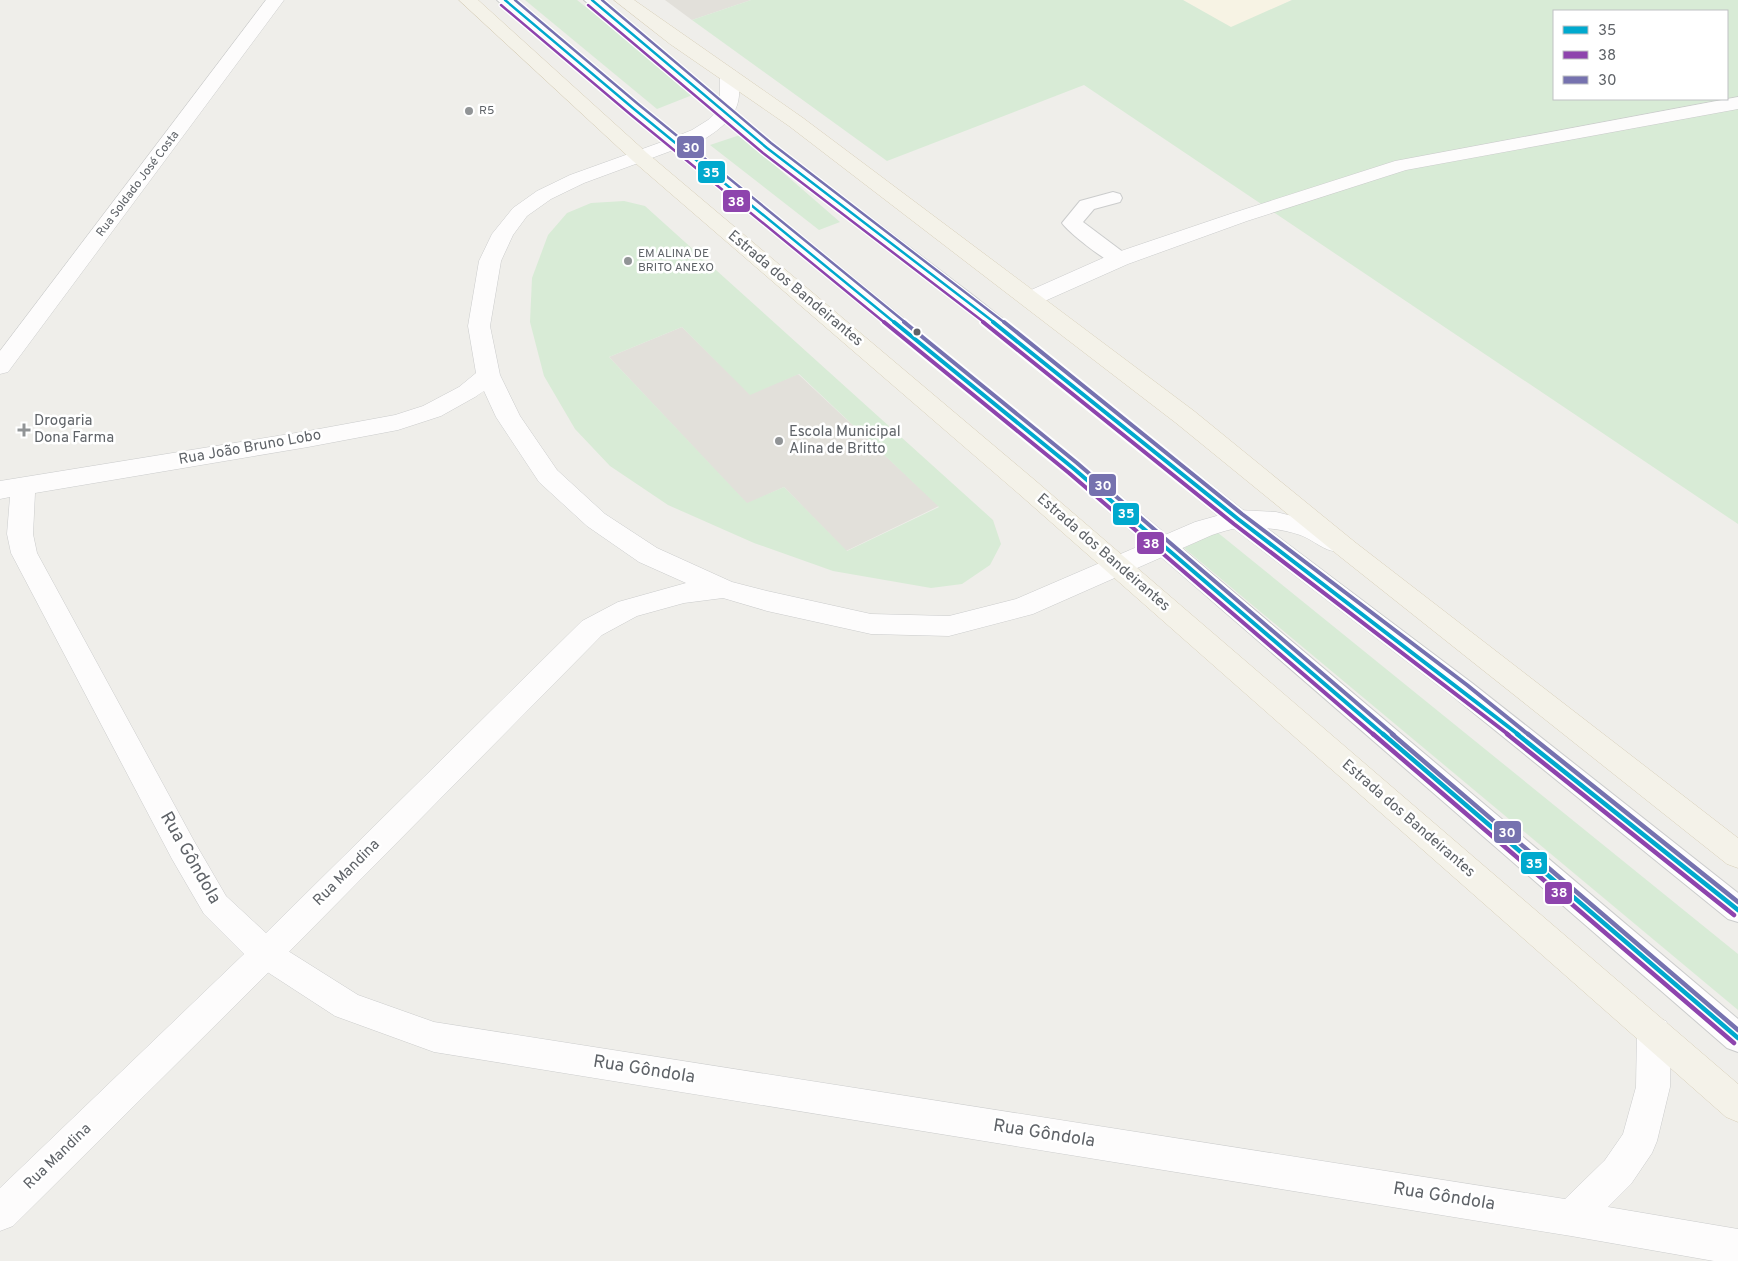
<svg xmlns="http://www.w3.org/2000/svg" width="1738" height="1261" font-family="Overpass,sans-serif">
<style>
.commercial{fill:#f7f3e4}
.education{fill:#e2e0da}
.green{fill:#d8ebd6;fill-rule:evenodd}
.lines{fill:none;stroke-linecap:round;stroke-linejoin:round}
.service-casing{stroke:#cbcccc;stroke-width:2}
.minor-casing{stroke:#cbcccc;stroke-width:1}
.tertiary-casing{stroke:#cbcccc;stroke-width:1}
.primary-casing{stroke:#d7ceb8;stroke-width:1}
.service{fill:#fdfcfc;fill-rule:evenodd}
.minor{fill:#fdfcfc;fill-rule:evenodd}
.tertiary{fill:#fdfcfc;fill-rule:evenodd}
.primary{fill:#f4f2e9;fill-rule:evenodd}
.bus-1-far2-casing{stroke:#fff;stroke-width:5}
.bus-1-far1-casing{stroke:#fff;stroke-width:8}
.bus-1-casing{stroke:#fff;stroke-width:8}
.bus-2-far2-casing{stroke:#fff;stroke-width:5}
.bus-2-far1-casing{stroke:#fff;stroke-width:8}
.bus-2-casing{stroke:#fff;stroke-width:8}
.bus-3-far2-casing{stroke:#fff;stroke-width:5}
.bus-3-far1-casing{stroke:#fff;stroke-width:8}
.bus-3-casing{stroke:#fff;stroke-width:8}
.bus-1-far2{stroke:#00a9ce;stroke-width:2.5}
.bus-1-far1{stroke:#00a9ce;stroke-width:4}
.bus-1{stroke:#00a9ce;stroke-width:4.5}
.bus-2-far2{stroke:#8e44ad;stroke-width:2.5}
.bus-2-far1{stroke:#8e44ad;stroke-width:4}
.bus-2{stroke:#8e44ad;stroke-width:4.5}
.bus-3-far2{stroke:#7672af;stroke-width:2.5}
.bus-3-far1{stroke:#7672af;stroke-width:4}
.bus-3{stroke:#7672af;stroke-width:4.5}
.poi-dot{fill:#919496;stroke:#fff;stroke-width:2}
.bus-dot{fill:#5f6368;stroke:#fff;stroke-width:2}
.labels{text-anchor:middle;dominant-baseline:central;stroke-width:5;stroke-linejoin:round;paint-order:stroke}
.far-poi-label{font-size:12px;fill:#5f6368;stroke:#fff;text-anchor:start}
.far-street-label{font-size:12px;fill:#5f6368;stroke:#fff}
.street-label{font-size:15px;fill:#5f6368;stroke:#fff}
.poi-label{font-size:15px;fill:#5f6368;stroke:#fff;text-anchor:start}
.near-street-label{font-size:18px;fill:#5f6368;stroke:#fff}
.line-badge{stroke:#fff;stroke-width:2}
.badge-label{font-size:14px;text-anchor:middle;font-weight:bold;fill:#fff}
</style>
<rect width="100%" height="100%" fill="#efeeea"/>
<!-- commercial -->
<polygon class="commercial" points="1183,0 1292,0 1231,28"/>
<!-- education -->
<g class="education">
<polygon points="665,0 751,0 692,20"/>
<polygon points="682,327 750,394 798,374 939,506 846,551 784,487 747,504 609,357"/>
</g>
<!-- green -->
<g class="green">
<polygon points="525,0 577,0 695,94 657,109"/>
<path d="M751 0H1183L1231 27 1292 0H1738V524L1084 85 887 161 692 20ZM1554 11H1727V99H1554Z"/>
<polygon points="740,135 840,222 819,230 710,145"/>
<path d="M624 201 645 206 993 520 1001 544 990 565 962 584 931 588 833 571 754 543 668 505 610 466 575 429 544 376 530 322 532 278 548 235 567 213 591 203ZM682 327 750 395 799 374 939 507 847 551 784 487 747 503 609 357Z"/>
<polygon points="1217,532 1738,954 1738,1010 1184,548"/>
</g>
<g class="lines">
<!-- service casing -->
<g class="service-casing">
<g id="service">
<polygon points="497,0 515,0 640,105 1081,463 1738,1019 1738,1052 1727,1048 1065,473 628,113"/>
<polygon points="584,0 602,0 773,144 975,297 1246,513 1472,683 1738,893 1738,922 1728,919 1454,697 1230,525 961,305 761,152"/>
<path d="M1113 192 1120 194 1122 198 1120 202 1094 209 1083 222 1127 255 1130 259 1127 263C1123 264 1120 265 1115 264 1104 260 1069 233 1062 223L1080 201Z"/>
</g>
</g>
<!-- minor casing -->
<g class="minor-casing">
<g id="minor">
<polygon points="266,0 284,0 8,372 0,374 0,351"/>
<polygon points="1738,97 1738,109 1406,170 1247,221 1128,264 1038,304 1030,306 1022,304 1019,299 1022,294 1112,254 1233,213 1395,161"/>
<polygon points="266,940 277,944 358,995 434,1022 1565,1199 1605,1160 1623,1134 1636,1087 1637,1032 1642,1021 1654,1017 1666,1021 1671,1032 1670,1087 1657,1141 1652,1153 1631,1184 1608,1207 1738,1229 1738,1261 1714,1261 1571,1236 434,1052 335,1016 255,964 250,954 255,944"/>
</g>
</g>
<!-- tertiary casing -->
<g class="tertiary-casing">
<path id="tertiary" d="M729 69 736 71C739 76 739 81 739 87 741 112 726 125 706 138L584 183 551 199 527 216 513 235 501 261 490 326 500 375 520 416 557 470 605 514 657 548 732 582 767 591 871 614 949 616 1016 599 1195 522 1238 510 1276 512 1317 522 1346 538 1350 544 1346 550C1327 556 1317 541 1300 535 1283 529 1257 526 1239 528 1230 529 1221 532 1212 535L1033 614 949 636 871 634 767 611 723 598 684 603 637 616 602 635 277 964 13 1226 0 1231V1188L244 954 204 914 172 859 11 553 7 534 10 497 0 499V481L308 431 395 415 423 406 459 387 476 373 468 326 479 261 492 234 513 208 537 191 570 175 670 139 692 130 708 120 717 111 720 95V75L722 71ZM484 391 496 417 539 482 587 526 639 562 686 583 618 602 582 621 266 933 226 896 194 841 37 553 33 534 35 493 308 447 398 430 441 416 475 397Z"/>
</g>
<!-- primary casing -->
<g class="primary-casing">
<g id="primary">
<polygon points="459,0 478,0 647,153 1037,482 1738,1084 1738,1122 1726,1117 1019,494 633,161"/>
<polygon points="614,0 634,0 803,118 1194,411 1356,543 1738,838 1738,868 1727,864 1338,555 1176,423 789,126 670,44"/>
</g>
</g>
<!-- service -->
<use href="#service" class="service"/>
<!-- minor -->
<use href="#minor" class="minor"/>
<!-- tertiary -->
<use href="#tertiary" class="tertiary"/>
<!-- primary -->
<use href="#primary" class="primary"/>
<!-- bus-1-far2 casing -->
<g class="bus-1-far2-casing">
<g id="bus-1-far2">
<polyline points="505,0 634,109 895,323"/>
<polyline points="592,0 767,148 995,323"/>
</g>
</g>
<!-- bus-1-far1 casing -->
<g class="bus-1-far1-casing">
<g id="bus-1-far1">
<polyline points="894,322 1073,468 1384,735"/>
<polyline points="993,322 1238,519 1519,735"/>
</g>
</g>
<!-- bus-1 casing -->
<g class="bus-1-casing">
<g id="bus-1">
<polyline points="1383,734 1738,1038"/>
<polyline points="1517,734 1738,910"/>
</g>
</g>
<!-- bus-2-far2 casing -->
<g class="bus-2-far2-casing">
<g id="bus-2-far2">
<polyline points="501,5 630,114 885,323"/>
<polyline points="588,5 763,153 985,323"/>
</g>
</g>
<!-- bus-2-far1 casing -->
<g class="bus-2-far1-casing">
<g id="bus-2-far1">
<polyline points="884,322 1069,473 1374,735"/>
<polyline points="983,322 1234,524 1509,735"/>
</g>
</g>
<!-- bus-2 casing -->
<g class="bus-2-casing">
<g id="bus-2">
<polyline points="1373,734 1734,1043"/>
<polyline points="1507,734 1734,915"/>
</g>
</g>
<!-- bus-3-far2 casing -->
<g class="bus-3-far2-casing">
<g id="bus-3-far2">
<polyline points="515,0 638,104 906,323"/>
<polyline points="602,0 771,143 1005,323"/>
</g>
</g>
<!-- bus-3-far1 casing -->
<g class="bus-3-far1-casing">
<g id="bus-3-far1">
<polyline points="904,322 1077,463 1394,735"/>
<polyline points="1004,322 1242,514 1467,685 1529,735"/>
</g>
</g>
<!-- bus-3 casing -->
<g class="bus-3-casing">
<g id="bus-3">
<polyline points="1392,734 1738,1030"/>
<polyline points="1528,734 1738,902"/>
</g>
</g>
<!-- bus-1-far2 -->
<use href="#bus-1-far2" class="bus-1-far2"/>
<!-- bus-1-far1 -->
<use href="#bus-1-far1" class="bus-1-far1"/>
<!-- bus-1 -->
<use href="#bus-1" class="bus-1"/>
<!-- bus-2-far2 -->
<use href="#bus-2-far2" class="bus-2-far2"/>
<!-- bus-2-far1 -->
<use href="#bus-2-far1" class="bus-2-far1"/>
<!-- bus-2 -->
<use href="#bus-2" class="bus-2"/>
<!-- bus-3-far2 -->
<use href="#bus-3-far2" class="bus-3-far2"/>
<!-- bus-3-far1 -->
<use href="#bus-3-far1" class="bus-3-far1"/>
<!-- bus-3 -->
<use href="#bus-3" class="bus-3"/>
</g>
<!-- markers -->
<g class="poi-dot">
<circle cx="469" cy="111" r="5"/>
<circle cx="628" cy="261" r="5"/>
<path d="M21.5 422.5h5v5h5v5h-5v5h-5v-5h-5v-5h5z"/>
<circle cx="779" cy="441" r="5"/>
</g>
<circle class="bus-dot" cx="917" cy="332" r="4.5"/>
<g class="labels">
<!-- far-poi labels -->
<g class="far-poi-label">
<text x="479" y="111">R5</text>
<text x="638" y="254">EM ALINA DE<tspan x="638" dy="14">BRITO ANEXO</tspan></text>
</g>
<!-- far-street labels -->
<g class="far-street-label">
<text transform="translate(138 184) rotate(-53)">Rua Soldado José Costa</text>
</g>
<!-- street labels -->
<g class="street-label">
<text transform="translate(795 289) rotate(40)">Estrada dos Bandeirantes</text>
<text transform="translate(250 448) rotate(-10)">Rua João Bruno Lobo</text>
<text transform="translate(1103 553) rotate(41)">Estrada dos Bandeirantes</text>
<text transform="translate(1408 819) rotate(41)">Estrada dos Bandeirantes</text>
<text transform="translate(347 873) rotate(-45)">Rua Mandina</text>
<text transform="translate(58 1157) rotate(-44)">Rua Mandina</text>
</g>
<!-- poi labels -->
<g class="poi-label">
<text x="34" y="421">Drogaria<tspan x="34" dy="17">Dona Farma</tspan></text>
<text x="789" y="432">Escola Municipal<tspan x="789" dy="17">Alina de Britto</tspan></text>
</g>
<!-- near-street labels -->
<g class="near-street-label">
<text transform="translate(190 858) rotate(60)">Rua Gôndola</text>
<text transform="translate(644 1070) rotate(9)">Rua Gôndola</text>
<text transform="translate(1044 1134) rotate(9)">Rua Gôndola</text>
<text transform="translate(1444 1197) rotate(9)">Rua Gôndola</text>
</g>
</g>
<g class="line-badge">
<rect x="676" y="135" width="29" height="24" rx="5" fill="#7672af"/>
<rect x="697" y="160" width="29" height="24" rx="5" fill="#00a9ce"/>
<rect x="722" y="189" width="29" height="24" rx="5" fill="#8e44ad"/>
<rect x="1088" y="473" width="29" height="24" rx="5" fill="#7672af"/>
<rect x="1112" y="502" width="28" height="24" rx="5" fill="#00a9ce"/>
<rect x="1136" y="531" width="29" height="24" rx="5" fill="#8e44ad"/>
<rect x="1493" y="820" width="29" height="24" rx="5" fill="#7672af"/>
<rect x="1520" y="851" width="28" height="24" rx="5" fill="#00a9ce"/>
<rect x="1544" y="881" width="29" height="24" rx="5" fill="#8e44ad"/>
</g>
<g class="badge-label">
<text x="691" y="152">30</text>
<text x="711" y="177">35</text>
<text x="736" y="206">38</text>
<text x="1103" y="490">30</text>
<text x="1126" y="518">35</text>
<text x="1151" y="548">38</text>
<text x="1507" y="837">30</text>
<text x="1534" y="868">35</text>
<text x="1559" y="897">38</text>
</g>
<!-- legend -->
<rect x="1553" y="10" width="175" height="90" fill="#ffffff" stroke="#bfc1c3"/>
<rect x="1563" y="26" width="25" height="8" fill="#00a9ce" stroke="#bfc1c3"/>
<text x="1598" y="35" font-size="15" fill="#5f6368">35</text>
<rect x="1563" y="51" width="25" height="8" fill="#8e44ad" stroke="#bfc1c3"/>
<text x="1598" y="60" font-size="15" fill="#5f6368">38</text>
<rect x="1563" y="76" width="25" height="8" fill="#7672af" stroke="#bfc1c3"/>
<text x="1598" y="85" font-size="15" fill="#5f6368">30</text>
</svg>
